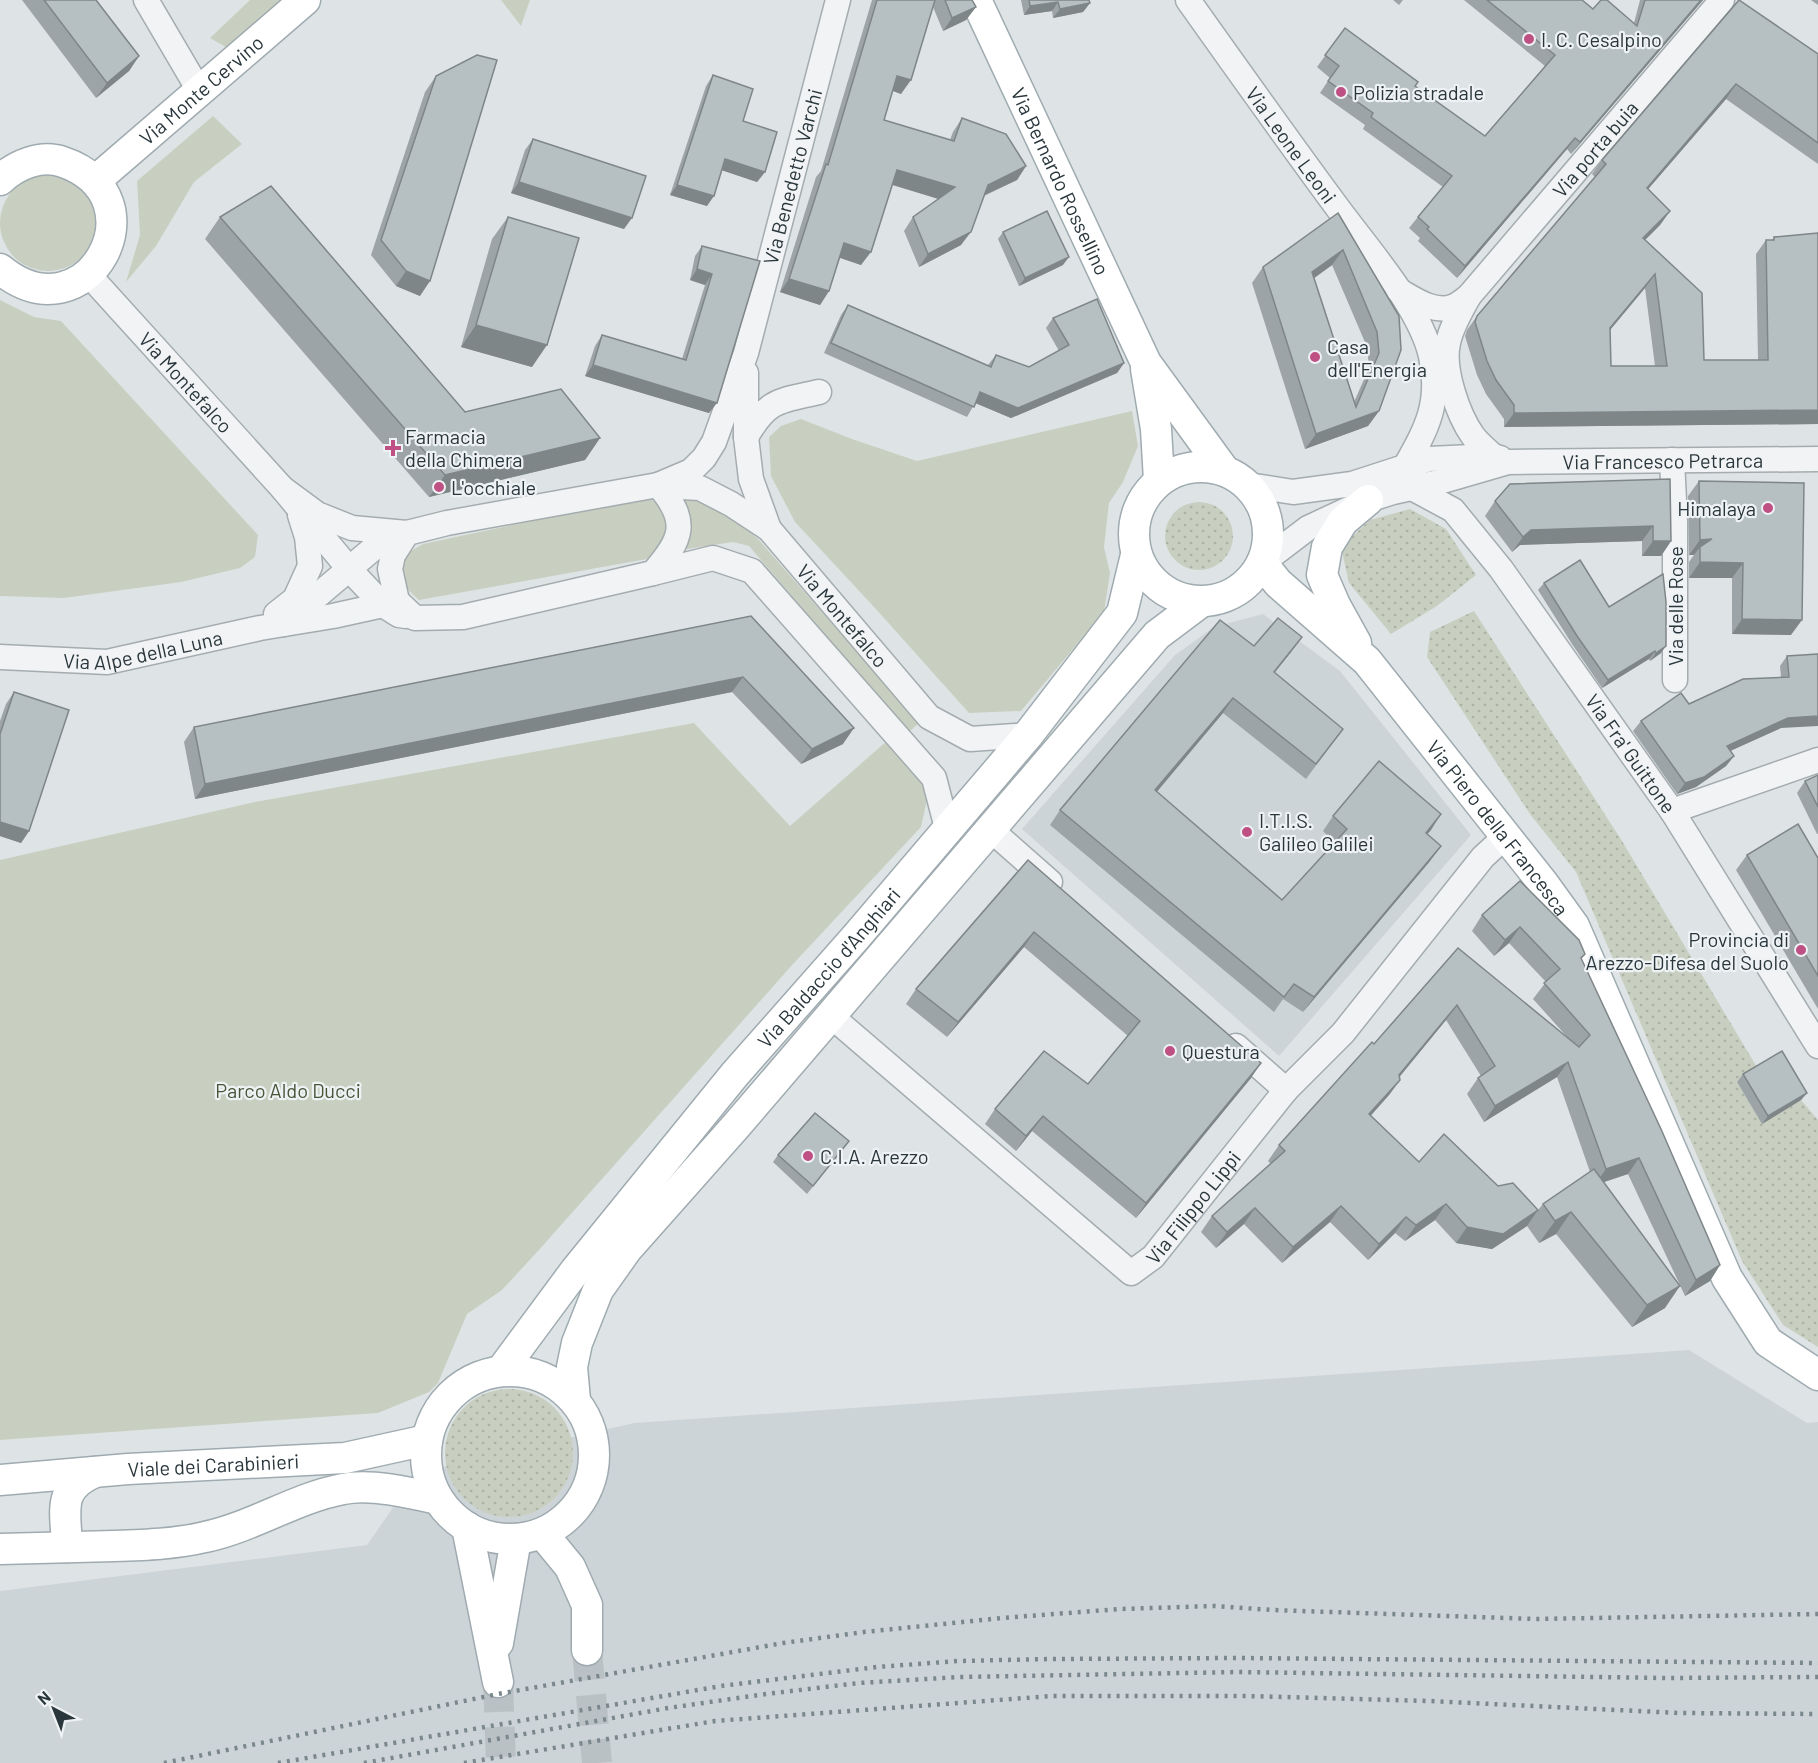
<svg xmlns="http://www.w3.org/2000/svg" width="1818" height="1763" font-family="Barlow,sans-serif">
<style>
.built{fill:#cdd4d7}
.grass{fill:url(#grass-dots)}
.park{fill:#c9cfc0}
.lines{fill:none;stroke-linecap:round;stroke-linejoin:round}
.major-tunnel{stroke:#bac1c4;stroke-width:30;stroke-dasharray:30 15;stroke-linecap:butt}
.minor-casing{stroke:#a4acaf;stroke-width:27}
.major-casing{stroke:#9fabb0;stroke-width:33}
.minor{stroke:#f1f3f5;stroke-width:24}
.major{stroke:#fff;stroke-width:30}
.rail{stroke:#7a888e;stroke-width:4.5;stroke-dasharray:3 6;stroke-linecap:butt}
.wall{fill:#9da4a7;fill-rule:evenodd}
.shaded-wall{fill:#7f8688}
.building{fill:#b6bfc2;stroke:#7f8688;stroke-width:1.5;fill-rule:evenodd}
.poi-dot{fill:#be5084;stroke:#eef2f4;stroke-width:2}
.labels{text-anchor:middle;dominant-baseline:central;stroke-width:4.5;stroke-linejoin:round;paint-order:stroke}
.poi-label{font-size:20px;fill:#29363b;stroke:#eef2f4;text-anchor:start}
.street-label{font-size:20px;fill:#29363b;stroke:#eef2f4}
.park-label{font-size:20px;fill:#475538;stroke:#eef2f4}
</style>
<defs>
<pattern id="grass-dots" width="8" height="8" patternUnits="userSpaceOnUse" patternTransform="scale(1.5)"><rect width="8" height="8" fill="#c9cfc0"/><path d="M2 2h.1M6 6h.1" fill="none" stroke="#adb2a6" stroke-width="1.8" stroke-linecap="round"/></pattern>
</defs>
<rect width="100%" height="100%" fill="#dee4e6"/>
<!-- built -->
<g class="built">
<polygon points="1263,614 1340,671 1471,835 1279,1056 1022,829 1175,655 1214,627"/>
<polygon points="1689,1350 1807,1423 1818,1422 1818,1763 0,1763 0,1591 367,1545 417,1473 634,1423"/>
</g>
<!-- grass -->
<g class="grass">
<circle cx="1199" cy="536" r="34"/>
<polygon points="1410,509 1446,529 1476,575 1437,606 1391,634 1349,583 1341,547 1370,520"/>
<polygon points="1474,611 1622,841 1758,1069 1737,1082 1762,1123 1801,1100 1818,1120 1818,1347 1783,1325 1742,1261 1576,872 1530,814 1427,657 1430,632"/>
<circle cx="509" cy="1453" r="64"/>
</g>
<!-- park -->
<g class="park">
<polygon points="250,0 290,0 233,51 210,38"/>
<polygon points="501,0 530,0 521,26"/>
<polygon points="213,116 242,144 194,182 156,246 126,282 140,235 137,181"/>
<circle cx="48" cy="223" r="48"/>
<polygon points="0,300 34,317 61,321 258,535 255,557 240,568 181,582 64,598 0,596"/>
<polygon points="1132,411 1138,446 1123,482 1109,503 1104,547 1110,573 1104,612 1021,711 969,713 875,608 795,522 771,476 769,437 781,426 801,419 852,439 917,461"/>
<path d="M675 495C709 501 734 516 759 540L919 723 909 732 749 546 733 542 680 550Z"/>
<polygon points="639,498 656,501 668,520 665,544 647,559 419,600 405,587 400,566 406,554 423,544"/>
<polygon points="694,723 790,826 888,740 930,786 921,827 793,964 538,1251 502,1290 467,1314 438,1383 429,1392 378,1413 0,1440 0,860 255,802"/>
</g>
<g class="lines">
<!-- major-tunnel -->
<g class="major-tunnel">
<polyline points="587,1650 597,1763"/>
<polyline points="498,1682 501,1763"/>
</g>
<!-- minor casing -->
<g class="minor-casing">
<g id="minor">
<polyline points="146,0 200,92"/>
<path id="s1" d="M1188 0C1237 69 1286 138 1337 207 1367 248 1420 307 1431 356 1441 403 1427 428 1405 467"/>
<path id="s2" d="M88 274 283 489 350 570 383 605 399 615 406 616"/>
<path d="M1398 290C1414 299 1433 313 1452 307 1458 305 1464 300 1469 296"/>
<polyline points="746,373 746,437 751,479 769,529"/>
<path d="M746 437C768 399 779 401 819 392"/>
<path id="s3" d="M1493 456C1486 449 1478 443 1473 436 1458 415 1442 369 1448 343 1451 327 1461 311 1469 296L1722 0"/>
<polyline points="1672,460 1675,521 1675,680"/>
<path id="s4" d="M658 485 691 471 704 458 714 442 746 353 838 0"/>
<polyline points="1248,485 1293,492 1352,484 1429,459 1493,456 1500,458"/>
<path id="s5" d="M663 486 700 488 731 504 769 529 929 717 970 739 1028 735"/>
<path d="M283 489 317 514 352 528 407 533 447 523 658 485C690 522 682 539 653 573L463 617 415 618 397 601 390 569 393 555 407 533"/>
<path id="s6" d="M1414 489 1453 510 1501 569 1672 811 1818 1046"/>
<path id="s7" d="M1262 563 1308 528 1368 500 1393 492 1439 482 1508 462 1818 459"/>
<polyline points="653,573 713,558 752,571 934,778 947,828"/>
<polyline points="276,614 295,599 310,566 307,537 300,515"/>
<polyline points="284,624 375,547 405,534"/>
<path id="s8" d="M0 657 107 662 260 628 333 616 383 605"/>
<polyline points="1672,811 1818,760"/>
<polyline points="991,830 1050,882"/>
<path id="s9" d="M831 1016 1131 1273 1153 1257 1286 1090 1343 1033 1483 857 1506 836"/>
<polyline points="1236,1046 1286,1090"/>
</g>
</g>
<!-- major casing -->
<g class="major-casing">
<g id="major">
<path id="s10" d="M976 0 1146 363 1224 470"/>
<path d="M0 180C16 165 41 154 63 162 165 197 87 341 0 269"/>
<path id="s11" d="M95 181 305 0"/>
<polyline points="1146,369 1156,429 1159,480"/>
<circle cx="1201" cy="534" r="67"/>
<path id="s12" d="M1262 563 1278 583 1367 661 1543 883 1574 926 1727 1278 1768 1342 1818 1375"/>
<polyline points="1356,643 1335,605 1322,575 1327,547 1343,521 1368,500"/>
<circle cx="510" cy="1455" r="84"/>
<path id="s13" d="M501 1371 575 1271 735 1074 856 937 1028 735 1122 613 1136 555"/>
<polyline points="575,1400 572,1367 577,1343 598,1290 627,1249 736,1126 1157,635 1201,602"/>
<path id="s14" d="M0 1480 128 1469 345 1458 427 1440"/>
<polyline points="467,1527 498,1682"/>
<polyline points="542,1533 570,1567 587,1605 587,1650"/>
<path d="M67 1547C66 1512 56 1488 95 1472"/>
<path d="M0 1549C38 1548 76 1547 114 1546 145 1545 176 1544 205 1537 253 1527 295 1498 343 1489 370 1483 412 1493 438 1499"/>
<polyline points="498,1643 516,1539"/>
</g>
</g>
<!-- minor -->
<use href="#minor" class="minor"/>
<!-- major -->
<use href="#major" class="major"/>
<!-- rail -->
<g class="rail">
<polyline points="164,1763 498,1694 783,1643 864,1632 1002,1618 1120,1609 1214,1606 1272,1610 1536,1619 1818,1614"/>
<polyline points="278,1763 721,1686 877,1667 958,1661 1051,1659 1237,1658 1818,1663"/>
<polyline points="364,1763 668,1708 766,1694 859,1683 960,1677 1238,1672 1665,1678 1818,1677"/>
<polyline points="464,1763 715,1721 1052,1696 1247,1696 1429,1701 1679,1713 1818,1714"/>
</g>
</g>
<!-- wall -->
<g class="wall">
<polygon points="22,0 96,0 139,56 129,71 96,98"/>
<polygon points="872,0 972,0 976,7 966,20 943,31 933,7 901,94 893,91 884,120 950,140 953,132 962,118 1026,166 1017,180 984,196 961,245 919,267 904,231 913,217 939,199 892,185 861,265 840,258 829,291 820,305 780,292 816,177 821,171"/>
<polygon points="1021,0 1089,0 1090,3 1083,12 1053,18 1052,11 1024,15"/>
<polygon points="1393,0 1403,0 1399,5"/>
<polygon points="1464,0 1582,0 1593,9 1634,23 1640,0 1703,0 1571,154 1567,149 1457,278 1418,241 1420,238 1409,228 1418,217 1443,187 1363,129 1365,125 1320,93 1330,78 1317,67 1345,28 1415,86 1485,136 1545,66"/>
<path d="M1739 0 1818 54V164L1726 99 1648 189 1670 211 1660 225 1645 240 1704 360H1758L1756 254 1766 240H1772L1774 237 1818 233V424L1504 427V419L1486 394 1477 375 1465 336 1467 330 1477 316 1595 177 1592 174 1602 160ZM1645 288 1655 366H1611L1610 330Z"/>
<polygon points="1811,0 1818,0 1818,5"/>
<polygon points="713,75 743,121 765,172 757,182 722,170 707,206 670,195 706,86"/>
<polygon points="436,76 420,296 396,286 371,255 425,92"/>
<polygon points="533,139 624,229 511,193 525,150"/>
<path d="M1338 213 1399 316 1379 411 1368 426 1305 449 1252 283 1263 267ZM1332 265 1367 347 1369 368 1354 402 1314 278Z"/>
<polygon points="220,217 465,412 600,438 585,460 429,497 205,239"/>
<polygon points="508,217 532,367 461,347 492,239"/>
<polygon points="1003,232 1063,265 1019,286 998,239"/>
<polygon points="702,246 760,261 709,413 585,376 595,346 602,335 682,359 705,285 690,280 695,256"/>
<polygon points="848,305 988,365 996,355 1029,367 1059,351 1046,328 1053,318 1124,363 1117,373 1011,418 975,403 967,417 824,353 841,315"/>
<polygon points="1670,479 1671,541 1661,556 1642,556 1642,541 1520,545 1512,552 1485,516 1495,501"/>
<polygon points="1699,481 1791,635 1732,634 1732,578 1689,578 1689,562 1694,555 1689,555 1688,496"/>
<polygon points="1544,583 1609,607 1661,653 1650,661 1649,659 1602,688 1572,644 1538,590"/>
<polygon points="751,616 843,744 801,764 732,692 195,799 184,742 194,727"/>
<polygon points="1254,646 1291,652 1274,673 1343,729 1306,779 1223,713 1156,792 1282,900 1335,843 1323,831 1333,816 1431,830 1427,834 1441,846 1430,861 1303,1012 1283,999 1274,1012 1050,825 1060,810"/>
<polygon points="1818,654 1781,728 1730,751 1734,756 1726,766 1696,787 1677,794 1633,731 1641,721 1689,704 1781,677 1780,666 1787,656"/>
<polygon points="14,692 29,831 21,843 0,836 0,721 6,704"/>
<polygon points="1818,775 1818,834 1817,834 1797,793 1805,781"/>
<polygon points="1747,855 1818,858 1818,1009 1736,870"/>
<polygon points="1028,860 1251,1078 1136,1218 1032,1131 1016,1151 985,1124 995,1109 1088,1084 1128,1036 1024,947 947,1037 906,1004 916,989"/>
<path d="M1520 881 1585 954 1581 959 1720 1265 1710 1281 1685 1296 1628 1174 1604 1182 1665 1308 1632 1327 1556 1234 1539 1243 1527 1226 1492 1249 1456 1243 1435 1220 1405 1241 1395 1233 1368 1260 1330 1222 1282 1263 1244 1224 1216 1248 1201 1232 1212 1216 1271 1164 1268 1161 1279 1145 1374 1044 1458 948 1569 1039 1533 999 1546 982 1509 943 1494 956 1472 931 1482 915ZM1446 1020 1481 1076 1478 1078 1467 1094 1484 1122 1557 1077 1590 1172 1543 1204 1538 1210 1498 1186 1419 1162 1370 1116 1389 1095 1400 1080 1399 1077Z"/>
<polygon points="1743,1074 1807,1093 1801,1100 1762,1124 1737,1082"/>
<polygon points="849,1141 807,1194 773,1162 778,1155"/>
</g>
<!-- shaded-wall -->
<g class="shaded-wall">
<polygon points="1701,0 1703,0 1571,154 1580,142"/>
<polygon points="1058,2 1052,11 1024,15 1030,6"/>
<polygon points="1090,3 1083,12 1053,18 1060,9"/>
<polygon points="976,7 966,20 943,31 952,18"/>
<polygon points="139,56 129,71 96,98 107,83"/>
<polygon points="897,76 911,80 901,94 888,89"/>
<polygon points="1736,84 1726,99 1637,202 1647,188"/>
<polygon points="1575,138 1567,149 1457,278 1465,266"/>
<polygon points="725,159 765,172 757,182 718,169"/>
<polygon points="1026,166 1017,180 978,198 988,185"/>
<polygon points="897,170 955,187 945,201 887,183"/>
<polygon points="519,182 632,218 624,229 511,193"/>
<polygon points="677,185 714,196 707,206 670,195"/>
<polygon points="1670,211 1660,225 1633,252 1643,238"/>
<polygon points="971,232 961,245 919,267 928,254"/>
<polygon points="844,243 871,252 861,265 835,256"/>
<polygon points="1343,250 1332,265 1302,287 1312,272"/>
<polygon points="1069,257 1063,265 1019,286 1025,278"/>
<polygon points="697,269 712,274 705,285 690,280"/>
<polygon points="406,271 430,281 420,296 396,286"/>
<polygon points="1655,274 1645,288 1600,342 1610,328"/>
<polygon points="789,279 829,291 820,305 780,292"/>
<polygon points="476,325 547,345 532,367 461,347"/>
<polygon points="1124,363 1117,373 1011,418 973,402 980,392"/>
<polygon points="593,365 717,403 709,413 585,376"/>
<polygon points="1818,410 1818,424 1504,427 1514,413"/>
<polygon points="1379,411 1368,426 1305,449 1316,434"/>
<polygon points="600,438 585,460 429,497 445,475"/>
<polygon points="1653,526 1642,541 1520,545 1512,552 1523,537 1531,530"/>
<polygon points="1712,539 1700,547 1694,555 1689,555 1700,540"/>
<polygon points="1653,541 1671,541 1661,556 1642,556"/>
<polygon points="1700,562 1743,563 1732,578 1689,578"/>
<polygon points="1742,619 1802,620 1791,635 1732,634"/>
<polygon points="1302,637 1291,652 1263,687 1274,672"/>
<polygon points="1666,646 1661,653 1650,661 1656,653"/>
<polygon points="1655,651 1649,659 1602,688 1608,680"/>
<polygon points="743,677 732,692 195,799 205,784"/>
<polygon points="1233,698 1223,713 1145,806 1155,790"/>
<polygon points="1818,716 1818,726 1781,728 1719,756 1727,746 1788,718"/>
<polygon points="854,728 843,744 801,764 812,749"/>
<polygon points="1734,756 1726,766 1696,787 1677,794 1685,783"/>
<polygon points="1441,814 1431,830 1415,848 1426,833"/>
<polygon points="0,822 29,831 21,843 0,836"/>
<polygon points="1441,846 1430,861 1303,1012 1314,997"/>
<polygon points="1520,927 1509,943 1494,956 1505,940"/>
<polygon points="1034,932 1024,947 947,1037 958,1022"/>
<polygon points="1457,1005 1446,1020 1388,1091 1399,1075"/>
<polygon points="1568,1062 1557,1077 1484,1122 1495,1106"/>
<polygon points="1261,1063 1251,1078 1136,1218 1146,1203"/>
<polygon points="1400,1080 1389,1095 1358,1130 1369,1114"/>
<polygon points="1807,1093 1801,1100 1762,1124 1768,1116"/>
<polygon points="1043,1116 1032,1131 1016,1151 1026,1136"/>
<polygon points="1639,1158 1628,1174 1595,1185 1606,1169"/>
<polygon points="1446,1204 1435,1220 1405,1241 1416,1225"/>
<polygon points="1341,1206 1330,1222 1282,1263 1293,1247"/>
<polygon points="1255,1208 1244,1224 1216,1248 1227,1232"/>
<polygon points="1538,1210 1527,1226 1492,1249 1456,1243 1467,1227"/>
<polygon points="1571,1212 1556,1234 1539,1243 1555,1221"/>
<polygon points="1406,1217 1395,1233 1368,1260 1379,1244"/>
<polygon points="1720,1265 1710,1281 1685,1296 1696,1280"/>
<polygon points="1680,1286 1665,1308 1632,1327 1647,1305"/>
</g>
<!-- building -->
<g class="building">
<polygon points="44,0 96,0 139,56 107,83"/>
<polygon points="877,0 935,0 911,80 897,76 884,120 954,141 962,118 1006,134 1026,166 988,185 971,232 928,254 913,217 955,187 897,170 871,252 844,243 829,291 789,279 826,164 828,165"/>
<polygon points="945,0 972,0 976,7 952,18"/>
<polygon points="1029,0 1089,0 1090,3 1060,9 1058,2 1030,6"/>
<polygon points="1487,0 1582,0 1593,9 1601,0 1607,0 1637,26 1645,0 1701,0 1580,142 1575,138 1465,266 1427,229 1429,227 1418,217 1452,176 1371,117 1373,113 1328,81 1339,66 1325,55 1345,28 1418,82 1415,86 1485,136 1555,55"/>
<path d="M1739 0 1818 54V143L1736 84 1647 188 1670 211 1643 238 1702 293 1704 360H1768L1766 240H1774V237L1818 233V410L1514 413V405L1496 380 1487 361 1475 322 1477 316 1606 164 1602 160ZM1655 274 1667 366H1611L1610 328Z"/>
<polygon points="477,55 497,60 430,281 406,271 381,240 436,76"/>
<polygon points="713,75 753,89 743,121 777,132 765,172 725,159 714,196 677,185"/>
<polygon points="533,139 646,176 632,218 519,182"/>
<polygon points="271,186 465,412 561,389 600,438 445,475 220,217"/>
<polygon points="1047,211 1069,257 1025,278 1003,232"/>
<path d="M1338 213 1399 316 1401 350 1379 411 1316 434 1263 267ZM1343 250 1377 332 1379 353 1356 407 1312 272Z"/>
<polygon points="508,217 579,238 547,345 476,325"/>
<polygon points="702,246 760,261 717,403 593,365 602,335 686,360 712,274 697,269"/>
<polygon points="1097,299 1124,363 1018,408 980,392 974,407 831,343 848,305 991,367 996,355 1029,367 1069,345 1053,318"/>
<polygon points="1670,479 1671,541 1653,541 1653,526 1531,530 1523,537 1495,501 1510,484"/>
<polygon points="1699,481 1804,483 1802,620 1742,619 1743,563 1700,562 1700,547 1712,539 1700,540"/>
<polygon points="1580,560 1609,607 1663,574 1666,602 1666,646 1656,653 1655,651 1608,680 1577,636 1544,583"/>
<polygon points="751,616 854,728 812,749 743,677 205,784 194,727"/>
<polygon points="1278,618 1302,637 1274,672 1343,729 1316,764 1233,698 1155,790 1282,900 1347,829 1333,816 1379,761 1441,814 1426,833 1441,846 1314,997 1294,984 1284,997 1060,810 1220,620 1254,646"/>
<polygon points="1818,654 1818,716 1788,718 1727,746 1734,756 1704,777 1685,783 1641,721 1681,693 1689,704 1743,679 1789,677 1787,656"/>
<polygon points="14,692 69,710 29,831 0,822 0,734"/>
<polygon points="1818,775 1818,807 1805,781"/>
<polygon points="1798,824 1818,858 1818,976 1747,855"/>
<polygon points="1028,860 1261,1063 1146,1203 1043,1116 1026,1136 995,1109 1044,1051 1088,1084 1140,1021 1034,932 958,1022 916,989"/>
<polygon points="1520,881 1579,940 1585,954 1581,958 1661,1129 1720,1265 1696,1280 1639,1158 1606,1169 1568,1062 1495,1106 1478,1078 1495,1066 1457,1005 1399,1075 1400,1080 1369,1114 1419,1162 1444,1134 1498,1186 1513,1183 1538,1210 1503,1234 1467,1227 1446,1204 1416,1225 1406,1217 1379,1244 1341,1206 1293,1247 1255,1208 1227,1232 1212,1216 1285,1151 1279,1145 1372,1042 1374,1044 1458,948 1579,1047 1590,1035 1544,983 1560,969 1520,927 1505,940 1482,915"/>
<polygon points="1782,1051 1807,1093 1768,1116 1743,1074"/>
<polygon points="815,1113 849,1141 813,1186 778,1155"/>
<polygon points="1594,1169 1680,1286 1647,1305 1571,1212 1555,1221 1543,1204"/>
</g>
<!-- markers -->
<g class="poi-dot">
<circle cx="1529" cy="39" r="6"/>
<circle cx="1341" cy="92" r="6"/>
<circle cx="1315" cy="357" r="6"/>
<path d="M390 439h6v6h6v6h-6v6h-6v-6h-6v-6h6z"/>
<circle cx="439" cy="487" r="6"/>
<circle cx="1768" cy="508" r="6"/>
<circle cx="1247" cy="832" r="6"/>
<circle cx="1801" cy="950" r="6"/>
<circle cx="1170" cy="1051" r="6"/>
<circle cx="808" cy="1156" r="6"/>
</g>
<g class="labels">
<!-- poi labels -->
<g class="poi-label">
<text x="1541" y="39">I. C. Cesalpino</text>
<text x="1353" y="92">Polizia stradale</text>
<text x="1327" y="346">Casa<tspan x="1327" dy="23">dell'Energia</tspan></text>
<text x="405" y="436">Farmacia<tspan x="405" dy="23">della Chimera</tspan></text>
<text x="451" y="487">L'occhiale</text>
<text x="1756" y="508" text-anchor="end">Himalaya</text>
<text x="1259" y="820">I.T.I.S.<tspan x="1259" dy="23">Galileo Galilei</tspan></text>
<text x="1789" y="939" text-anchor="end">Provincia di<tspan x="1789" dy="23">Arezzo-Difesa del Suolo</tspan></text>
<text x="1182" y="1051">Questura</text>
<text x="820" y="1156">C.I.A. Arezzo</text>
</g>
<!-- street labels -->
<g class="street-label">
<text stroke="none"><textPath href="#s11" startOffset="140">Via Monte Cervino</textPath></text>
<text stroke="none"><textPath href="#s1" startOffset="178">Via Leone Leoni</textPath></text>
<text stroke="none"><textPath href="#s3" startOffset="372">Via porta buia</textPath></text>
<text stroke="none"><textPath href="#s4" startOffset="350">Via Benedetto Varchi</textPath></text>
<text stroke="none"><textPath href="#s10" startOffset="200">Via Bernardo Rossellino</textPath></text>
<text stroke="none"><textPath href="#s2" startOffset="146">Via Montefalco</textPath></text>
<text stroke="none"><textPath href="#s7" startOffset="424">Via Francesco Petrarca</textPath></text>
<text transform="translate(1675 606) rotate(-90)">Via delle Rose</text>
<text stroke="none"><textPath href="#s5" startOffset="231">Via Montefalco</textPath></text>
<text stroke="none"><textPath href="#s8" startOffset="144">Via Alpe della Luna</textPath></text>
<text stroke="none"><textPath href="#s6" startOffset="346">Via Fra' Guittone</textPath></text>
<text stroke="none"><textPath href="#s12" startOffset="356">Via Piero della Francesca</textPath></text>
<text stroke="none"><textPath href="#s13" startOffset="520">Via Baldaccio d'Anghiari</textPath></text>
<text stroke="none"><textPath href="#s9" startOffset="486">Via Filippo Lippi</textPath></text>
<text stroke="none"><textPath href="#s14" startOffset="214">Viale dei Carabinieri</textPath></text>
</g>
<!-- park labels -->
<g class="park-label">
<text x="288" y="1090">Parco Aldo Ducci</text>
</g>
</g>
<!-- north arrow -->
<g transform="translate(54 1709) rotate(318)" stroke="#eef2f4" stroke-width="4.5" paint-order="stroke">
<path d="M0-4.5L10 22L0 15L-10 22Z" fill="#29363b"/>
<text y="-9" font-size="16" font-weight="bold" text-anchor="middle" fill="#29363b">N</text>
</g>
</svg>
